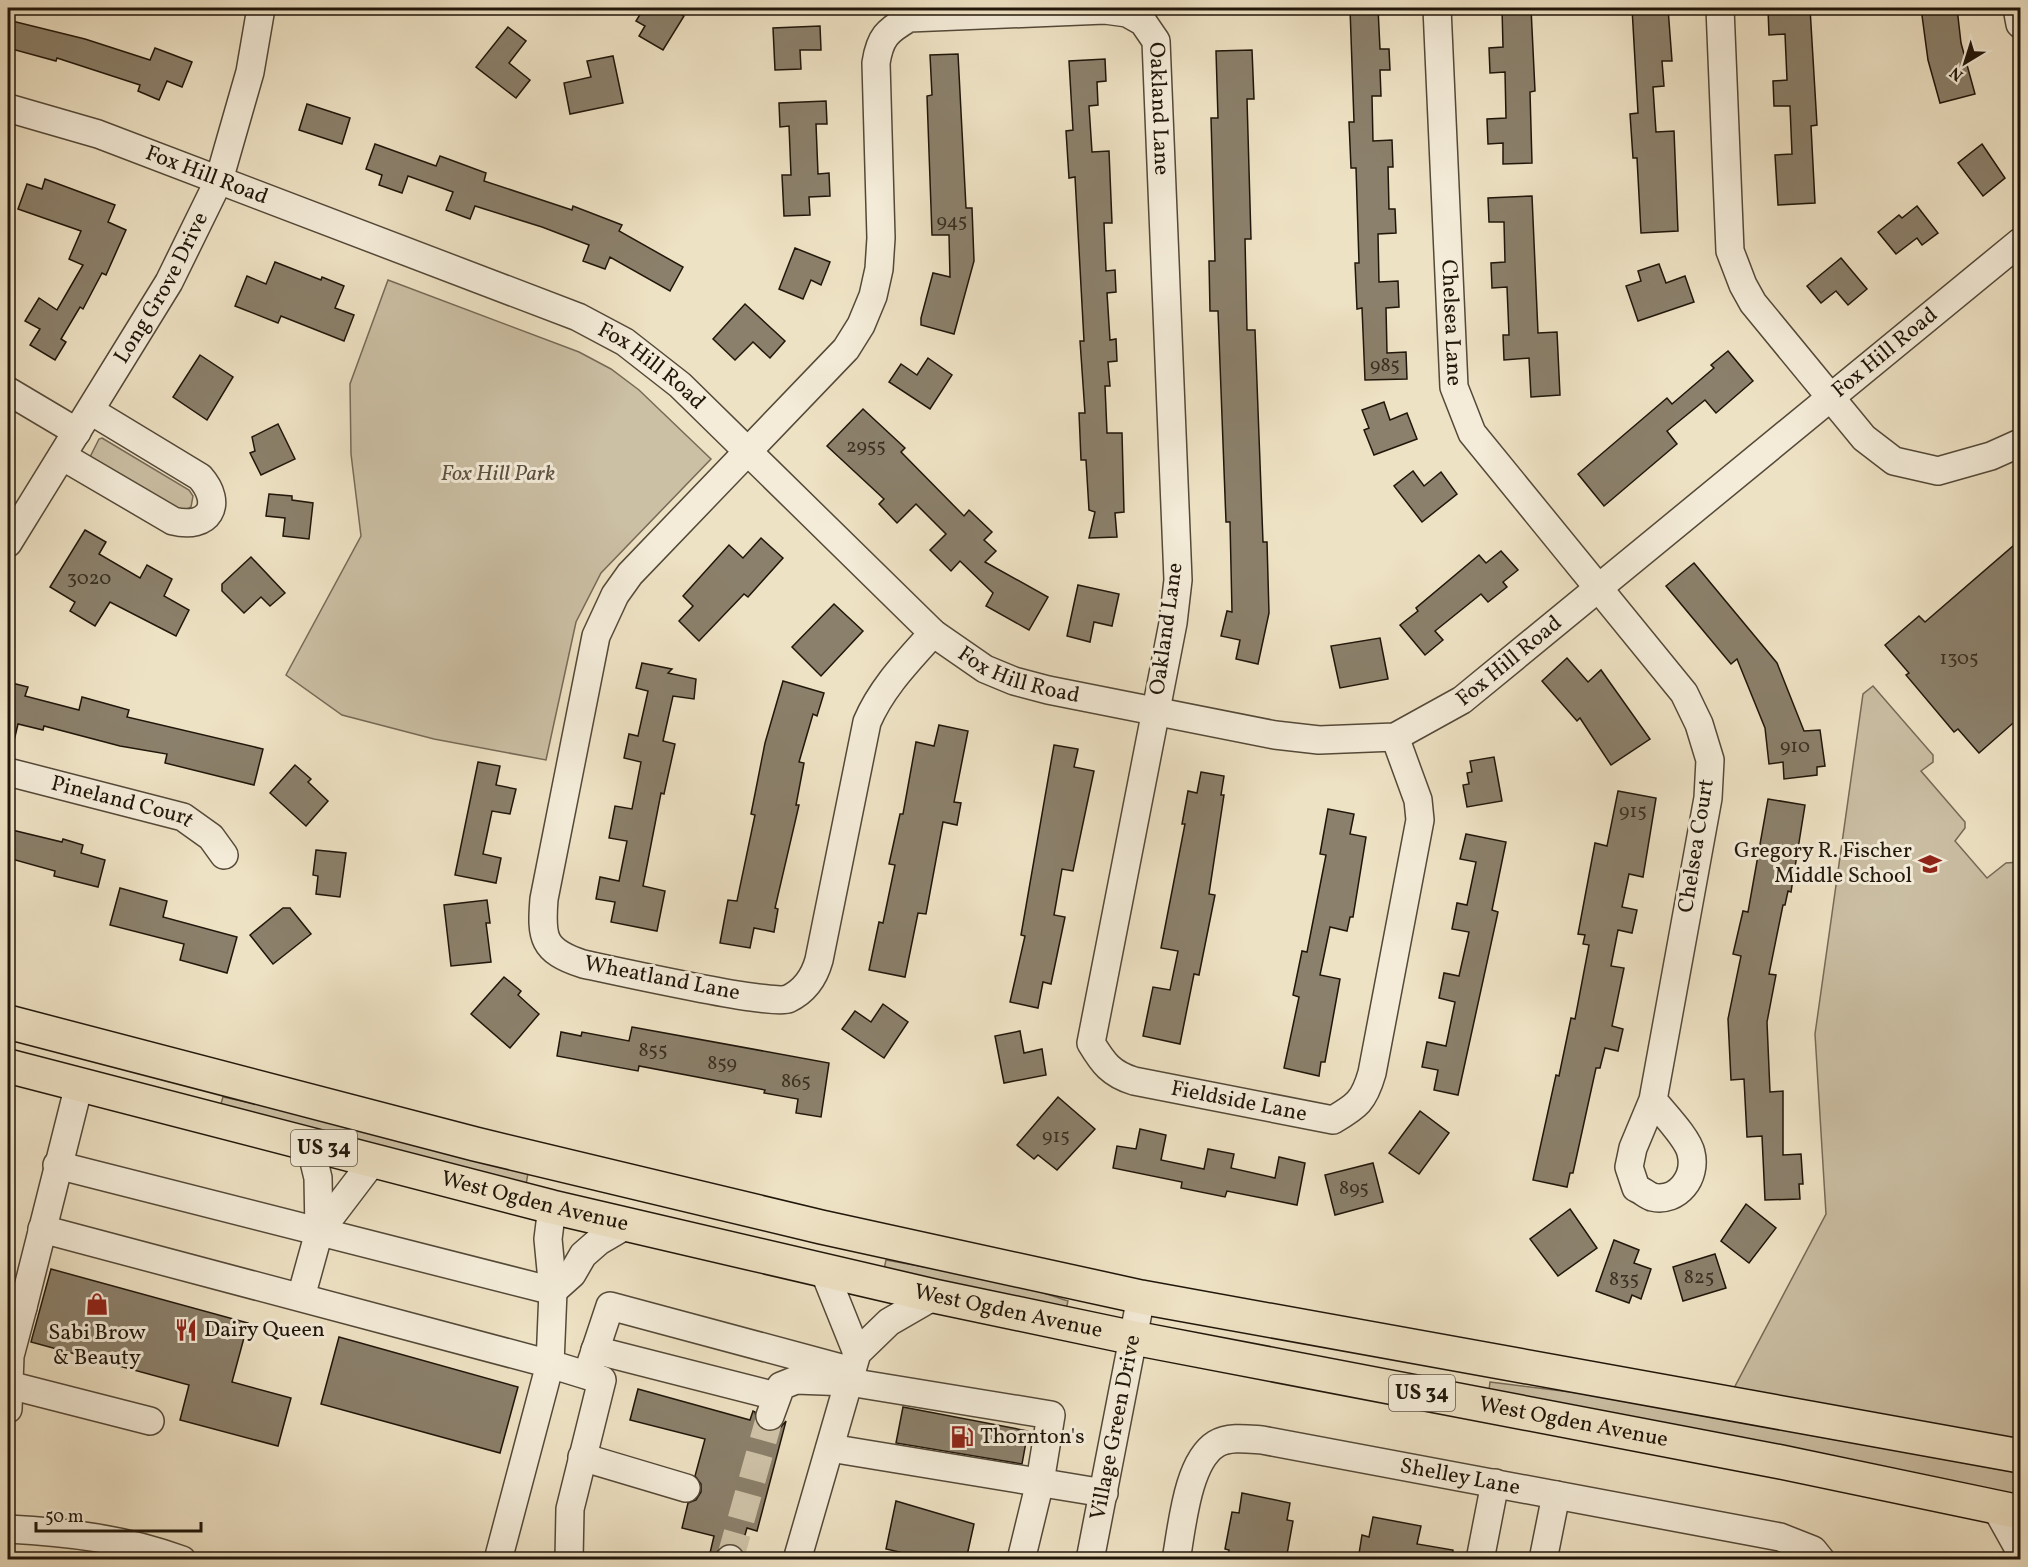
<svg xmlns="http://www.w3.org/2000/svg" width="2028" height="1567" font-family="Vollkorn,serif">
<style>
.green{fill:#cbbfa4;stroke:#766a57;stroke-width:1.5}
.building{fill:#8b806b;stroke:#20160a;stroke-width:1.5}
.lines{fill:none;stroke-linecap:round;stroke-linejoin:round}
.minor-tunnel{stroke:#cfc3a8;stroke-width:27;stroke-dasharray:27 14;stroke-linecap:butt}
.minor-casing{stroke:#544938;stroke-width:30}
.major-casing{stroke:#20160a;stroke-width:36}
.minor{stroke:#f4ecd9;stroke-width:27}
.major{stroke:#eee2c4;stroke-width:33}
.labels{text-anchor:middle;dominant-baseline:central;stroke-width:6;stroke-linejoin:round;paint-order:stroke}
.number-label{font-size:20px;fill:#3b3022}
.shield{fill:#f4ecd9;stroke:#605648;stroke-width:1.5}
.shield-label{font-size:21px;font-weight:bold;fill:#20160a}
.street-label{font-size:22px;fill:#20160a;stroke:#f4ecd9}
.park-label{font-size:22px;font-style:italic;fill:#5c5140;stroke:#f4ecd9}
.poi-label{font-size:22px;fill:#20160a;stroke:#f4ecd9;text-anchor:start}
</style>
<rect width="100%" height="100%" fill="#eee2c4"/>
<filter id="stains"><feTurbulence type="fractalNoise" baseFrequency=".00333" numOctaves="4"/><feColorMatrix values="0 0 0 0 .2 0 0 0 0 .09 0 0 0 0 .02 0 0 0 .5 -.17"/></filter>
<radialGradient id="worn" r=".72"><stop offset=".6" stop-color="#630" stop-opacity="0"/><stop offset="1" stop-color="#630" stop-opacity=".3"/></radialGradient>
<!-- green -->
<g class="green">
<polygon points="781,8 890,8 883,11"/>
<polygon points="388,280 579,352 611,369 639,390 711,459 601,573 576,622 546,760 434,739 342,715 286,675 361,536 351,454 350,384"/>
<polygon points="102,438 189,490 193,496 191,507 181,512 90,457 99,439"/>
<polygon points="1873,686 1933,755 1933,762 1921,771 1965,822 1965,828 1955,841 1987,878 2006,863 2020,862 2020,1444 1733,1390 1826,1214 1815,1034 1863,694"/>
<polygon points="223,1097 304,1114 528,1173 526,1185 220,1107"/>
<polygon points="886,1260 1013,1283 1068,1301 1066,1309 884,1269"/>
<polygon points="1490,1382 1578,1393 2020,1473 2020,1495 1489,1390"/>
</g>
<!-- building -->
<g class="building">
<polygon points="644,8 669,8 684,16 663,50 639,36 645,26 636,21"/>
<polygon points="1350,8 1378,8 1380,49 1389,49 1390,70 1380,70 1381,96 1372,96 1373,141 1392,140 1393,167 1388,167 1389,209 1395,209 1396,233 1378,234 1379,282 1398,281 1399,307 1386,308 1387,353 1406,352 1407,379 1365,380 1362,308 1357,309 1355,263 1359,263 1356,168 1351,168 1349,122 1354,122"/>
<polygon points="1502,8 1531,8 1535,91 1530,92 1532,163 1503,164 1503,143 1488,144 1487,119 1506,118 1505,72 1490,73 1489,48 1503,47"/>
<polygon points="1632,8 1668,8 1672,61 1662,61 1664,86 1653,87 1656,132 1674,131 1678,231 1641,233 1637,158 1633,158 1630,114 1638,113"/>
<polygon points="1810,8 1817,125 1811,126 1815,203 1778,205 1775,155 1792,154 1790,106 1774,106 1773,81 1787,80 1785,34 1769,35 1768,9"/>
<polygon points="1921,8 1957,8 1961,43 1975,94 1940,103 1928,60"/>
<polygon points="8,20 85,39 150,60 155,48 192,62 182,87 167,81 159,100 138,91 140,85 57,58 56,61 8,48"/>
<polygon points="820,26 821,50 800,50 801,69 775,70 773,28"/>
<polygon points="508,27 526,41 509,63 530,80 516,98 476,67"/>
<polygon points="1252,50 1254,99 1247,99 1251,239 1245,239 1247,330 1255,330 1263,542 1267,542 1269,613 1258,664 1236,659 1240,640 1221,636 1227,611 1232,612 1230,522 1226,522 1218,311 1210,311 1209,261 1215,261 1211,118 1218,118 1216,51"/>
<polygon points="958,54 966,208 972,208 974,261 954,334 921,325 921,318 933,273 950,277 949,235 932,235 927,96 932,95 930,55"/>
<polygon points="613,56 623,103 570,114 564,83 591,77 587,61"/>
<polygon points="1105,59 1106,81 1097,82 1098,105 1089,106 1092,152 1109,151 1112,223 1104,223 1106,271 1115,270 1116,292 1107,293 1110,340 1116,339 1117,361 1108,362 1110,386 1105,386 1107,433 1122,433 1124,512 1115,513 1117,537 1089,538 1095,512 1089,510 1086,460 1081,460 1079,413 1085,413 1080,341 1084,341 1075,177 1069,178 1066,131 1073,130 1069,61"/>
<polygon points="826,101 827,124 816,124 818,174 829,173 830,196 809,197 810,215 784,216 782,175 791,175 789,126 780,127 779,103"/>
<polygon points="307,104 350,118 342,144 299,130"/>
<polygon points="375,144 436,166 440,156 486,173 484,181 572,210 573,206 622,225 619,231 683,267 670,291 610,257 605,269 583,261 589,245 542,227 475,206 470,219 446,210 453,192 408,176 402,193 379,185 382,175 366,169"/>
<polygon points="1982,144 2005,178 1983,196 1958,163"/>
<polygon points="45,179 115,205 108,222 126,230 106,275 102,273 83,309 80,307 61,339 66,342 55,360 30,345 40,329 25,321 39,298 57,310 83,265 69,259 81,231 18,209 27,184 42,189"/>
<polygon points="1532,196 1538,333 1557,332 1560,395 1531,397 1529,358 1504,360 1503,335 1509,335 1507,287 1492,288 1491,263 1505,262 1504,222 1489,222 1488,198"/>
<polygon points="1917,206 1938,233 1922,245 1917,238 1896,254 1878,232 1899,215 1902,218"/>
<polygon points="795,248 830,262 821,285 811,280 803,299 779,289"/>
<polygon points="1841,258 1867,289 1848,305 1836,291 1821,303 1807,286"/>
<polygon points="275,262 321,280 322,277 344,286 335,308 354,315 344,341 281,316 278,323 235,306 247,276 266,284"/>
<polygon points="1659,264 1666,283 1685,276 1694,302 1638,321 1626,286 1641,281 1638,271"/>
<polygon points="745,304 785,341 770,358 753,342 735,360 713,339"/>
<polygon points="1728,351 1753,381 1716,413 1705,400 1667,431 1677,444 1604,506 1578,474 1667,398 1672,404 1714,368 1711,365"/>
<polygon points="200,355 233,377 207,420 173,397"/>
<polygon points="928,358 952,375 930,409 889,382 901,364 917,375"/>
<polygon points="1384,402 1390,420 1407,413 1417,439 1374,455 1364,430 1369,428 1362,410"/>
<polygon points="863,409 905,448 901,452 964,516 969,510 992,532 984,540 996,551 985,562 1048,597 1029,630 986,606 993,593 960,561 951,571 930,550 946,534 916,504 897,523 879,504 884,499 827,446"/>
<polygon points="278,424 295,459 261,475 250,453 255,451 252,437"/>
<polygon points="1413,471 1424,486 1441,472 1457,494 1422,522 1394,486"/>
<polygon points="269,494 292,496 292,500 313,503 309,539 283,536 285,518 266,516"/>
<polygon points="85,530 106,542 99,554 140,578 147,565 172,579 164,596 189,610 176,636 110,602 95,626 70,611 75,602 50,587"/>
<polygon points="761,538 783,558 748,597 744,594 699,641 679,621 693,606 683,596 729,545 743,558"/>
<polygon points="2020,540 2020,717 1979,753 1958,729 1954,732 1906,675 1909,673 1885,645 1919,616 1925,622"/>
<polygon points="1501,551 1518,570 1503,582 1507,587 1488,602 1481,594 1435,631 1443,640 1425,655 1400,625 1418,611 1416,608 1479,555 1486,563"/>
<polygon points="251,557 285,593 270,606 261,597 244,613 222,591 222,584"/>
<polygon points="1694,563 1777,663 1804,731 1820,730 1825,766 1817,767 1817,775 1784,779 1783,762 1769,764 1765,728 1737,659 1731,664 1666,586"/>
<polygon points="1078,585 1119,594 1112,626 1094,622 1090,642 1067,636"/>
<polygon points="834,604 863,631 821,676 792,647"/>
<polygon points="1380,638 1388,679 1340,688 1331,646"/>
<polygon points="1567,658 1588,682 1601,670 1650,739 1611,765 1580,718 1577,721 1542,681"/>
<polygon points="642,663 672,669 668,673 696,679 694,699 673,696 663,741 675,744 664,794 661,793 643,886 665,891 657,931 611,922 615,902 596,899 600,877 619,881 627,841 609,838 615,806 632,809 641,762 624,758 629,734 638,736 648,691 636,688"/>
<polygon points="783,681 824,693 817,716 813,714 799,762 804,763 796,805 799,805 775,908 778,909 774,932 754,928 750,948 720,943 728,900 737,901 755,815 751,814 765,743"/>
<polygon points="8,682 28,687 25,696 79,710 82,697 129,710 127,717 263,749 254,785 165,763 167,754 120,746 44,726 43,730 18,724 14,741 8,740"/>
<polygon points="939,725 968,731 954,802 961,803 957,825 943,822 926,914 918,913 905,977 869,970 879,922 883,923 895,865 889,864 893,846 900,814 903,814 916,742 934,746"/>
<polygon points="1054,745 1078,749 1074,767 1094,771 1073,871 1062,869 1054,915 1065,917 1051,984 1043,982 1038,1008 1010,1002 1025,936 1021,935"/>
<polygon points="1494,757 1502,801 1467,807 1463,785 1469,784 1467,773 1472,772 1470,761"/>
<polygon points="478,762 500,766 496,785 516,789 510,814 492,811 483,854 501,858 496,883 455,875"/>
<polygon points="295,765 311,779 308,782 328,801 306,826 270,793"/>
<polygon points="1201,772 1224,776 1221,795 1224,795 1209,894 1215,895 1199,975 1194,974 1180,1044 1143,1036 1153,987 1170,990 1178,951 1161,948 1185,824 1182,824 1188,791 1197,793"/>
<polygon points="1618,791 1656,798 1643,877 1629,874 1622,907 1637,910 1632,933 1618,930 1611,966 1624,968 1612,1026 1623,1029 1618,1051 1605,1048 1600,1068 1596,1068 1573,1173 1570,1173 1567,1187 1533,1180 1556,1075 1559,1076 1571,1018 1575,1019 1589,945 1583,944 1585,935 1578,934 1595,843 1607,846"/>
<polygon points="1768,799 1805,805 1791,892 1788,891 1785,905 1783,905 1769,974 1776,975 1767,1022 1770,1092 1783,1091 1783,1155 1801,1154 1803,1184 1799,1184 1800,1199 1765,1200 1762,1136 1747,1137 1744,1079 1731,1080 1728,1019 1741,956 1733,954 1743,911 1748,912"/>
<polygon points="1328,809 1354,814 1350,834 1366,837 1353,917 1350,917 1347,931 1330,927 1320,975 1340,979 1325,1062 1321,1062 1319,1076 1284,1068 1299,997 1293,995 1302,951 1307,952 1326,855 1320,854"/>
<polygon points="8,829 62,842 63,839 83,845 81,853 105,860 98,887 54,876 55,871 8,858"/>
<polygon points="1466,834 1506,842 1492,910 1498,912 1458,1095 1434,1090 1438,1070 1422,1067 1427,1042 1446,1046 1455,1002 1439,998 1444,973 1459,976 1469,932 1452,929 1457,903 1467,905 1476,862 1460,859"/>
<polygon points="316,850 346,853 340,897 316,894 318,876 313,875"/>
<polygon points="120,888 167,901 163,917 237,937 227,973 180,960 184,944 110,925"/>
<polygon points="487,900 490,923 486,923 491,962 451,966 444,905"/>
<polygon points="283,908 290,908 311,934 273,964 250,935"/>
<polygon points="504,977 521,991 518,995 539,1014 510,1048 471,1014"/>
<polygon points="883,1004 908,1022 884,1058 842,1029 855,1011 871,1022"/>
<polygon points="632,1027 829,1063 821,1117 796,1113 798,1099 764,1093 765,1090 639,1066 638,1071 557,1056 561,1032 581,1036 582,1032 629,1041"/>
<polygon points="1020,1031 1024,1053 1042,1049 1046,1075 1004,1083 995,1036"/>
<polygon points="1058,1097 1095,1129 1057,1170 1038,1155 1034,1159 1017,1145"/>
<polygon points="1420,1111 1449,1133 1419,1174 1389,1153"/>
<polygon points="1140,1129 1166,1135 1161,1160 1204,1169 1208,1149 1234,1154 1231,1168 1275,1178 1279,1157 1305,1163 1297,1205 1227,1191 1225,1197 1181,1188 1182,1182 1113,1168 1117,1146 1136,1149"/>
<polygon points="1373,1163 1383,1202 1335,1215 1325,1175"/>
<polygon points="1746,1204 1776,1228 1749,1263 1721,1241"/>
<polygon points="1570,1209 1597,1248 1558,1276 1530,1239"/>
<polygon points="1614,1240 1639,1250 1634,1263 1651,1269 1641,1299 1632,1295 1629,1303 1596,1291"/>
<polygon points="1715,1254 1726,1288 1683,1301 1673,1267"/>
<polygon points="51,1269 248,1323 232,1382 291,1398 278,1446 180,1420 189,1385 31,1342"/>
<polygon points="339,1337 518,1387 500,1453 321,1404"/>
<polygon points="638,1389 750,1420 753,1411 755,1412 758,1426 765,1431 780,1428 786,1421 757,1531 747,1528 741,1549 729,1543 722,1546 715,1555 710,1553 714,1536 682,1528 688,1503 696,1500 701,1492 701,1484 695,1476 705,1439 630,1420"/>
<polygon points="903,1407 1028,1431 1022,1464 896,1443"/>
<polygon points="1242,1493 1290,1503 1287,1520 1293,1521 1286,1560 1227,1560 1229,1550 1225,1549 1232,1512 1239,1513"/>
<polygon points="896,1501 974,1524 966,1560 934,1560 886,1549"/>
<polygon points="1373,1517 1421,1526 1417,1544 1453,1550 1452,1560 1358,1560 1362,1535 1369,1537"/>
</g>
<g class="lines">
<!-- minor-tunnel -->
<polyline class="minor-tunnel" points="730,1559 770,1416"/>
<!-- minor casing -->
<g class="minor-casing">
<g id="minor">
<path id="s1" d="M1437 8 1454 387 1472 433 1684 693 1699 724 1710 760 1708 798 1653 1100 1633 1148 1629 1167 1636 1188C1641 1190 1647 1195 1652 1197 1678 1203 1697 1177 1691 1153 1688 1138 1663 1113 1653 1100"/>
<polyline points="1720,8 1730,251 1743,285 1753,303 1864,438 1894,461 1938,471 1991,456 2020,443"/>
<polyline points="2017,8 2020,24"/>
<path id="s2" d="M8 108 98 134 578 317 625 342 680 385 933 633 985 669 1014 681 1048 690 1275 735 1319 740 1395 737 1462 700 2020 242"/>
<polyline points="8,391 77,432"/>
<path d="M62 456 173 521C209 530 224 504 200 477L91 411"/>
<path id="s3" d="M8 543 169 282 219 180 250 72 261 8"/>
<path id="s4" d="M933 633C908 661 882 687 867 722L819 960C814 978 805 991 788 999 773 1006 611 970 583 964 542 951 541 937 544 899L596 636 615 595 630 574 846 349 861 325 873 296 879 269 881 238 876 63C880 37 887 31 909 18L1105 10 1127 13 1143 22 1156 41 1178 580 1173 623 1091 1043C1103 1063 1111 1074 1134 1081L1333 1120C1357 1106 1364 1101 1372 1073L1420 820 1418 800 1395 737"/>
<path id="s5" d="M8 772 183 817 211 837 224 855"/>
<polyline points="57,1165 553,1291"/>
<polyline points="552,1207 548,1239 553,1291 550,1364 602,1380 570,1509 569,1560"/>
<polyline points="42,1229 550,1364 498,1560"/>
<polyline points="319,1232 373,1161"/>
<polyline points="824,1271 857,1353"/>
<polyline points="553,1291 572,1274 583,1255 599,1241 628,1224"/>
<polyline points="301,1297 319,1232 318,1178 310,1145"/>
<polyline points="8,1304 23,1307 10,1356 8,1409"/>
<polyline points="23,1307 79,1085"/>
<polyline points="595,1350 776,1396"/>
<polyline points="587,1375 610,1306 852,1371"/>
<polyline points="9,1385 150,1421"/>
<polyline points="770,1416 781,1386 796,1380 849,1382 1051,1415 1040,1482 1021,1560"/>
<polyline points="830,1448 1104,1493"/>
<polyline points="582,1457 686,1488"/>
<polyline points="1996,1508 2020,1551"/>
<path d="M8 1529C68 1532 125 1539 182 1560"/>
<polyline points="730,1560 730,1559"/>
<polyline points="797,1560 857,1353 889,1322 934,1296"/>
<path id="s6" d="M1090 1560 1141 1297"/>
<path id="s7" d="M1176 1560C1182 1528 1187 1462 1216 1444 1229 1436 1248 1439 1262 1440L1780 1537 1813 1550 1821 1560"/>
<polyline points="1480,1560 1495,1483"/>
<polyline points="1543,1560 1556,1495"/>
</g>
</g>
<!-- major casing -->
<g class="major-casing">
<g id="major">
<polyline points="8,1022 475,1144 821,1227 1141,1297 2020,1456"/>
<path id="s8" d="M8 1066 552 1207 934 1296 1134 1338 1781 1462 2020 1512"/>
</g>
</g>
<!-- minor -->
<use href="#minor" class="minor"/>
<!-- major -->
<use href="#major" class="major"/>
</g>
<!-- icons -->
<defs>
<g id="school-bare" transform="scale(1.8)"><path d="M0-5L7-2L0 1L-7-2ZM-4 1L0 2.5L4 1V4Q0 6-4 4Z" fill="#8f2418" stroke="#f4ecd9" stroke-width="2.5" paint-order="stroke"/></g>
<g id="shop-bare" transform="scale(1.8)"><path d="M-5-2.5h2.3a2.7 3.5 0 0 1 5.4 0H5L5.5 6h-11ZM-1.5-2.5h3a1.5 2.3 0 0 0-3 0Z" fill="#8f2418" stroke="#f4ecd9" stroke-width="2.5" paint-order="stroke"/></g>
<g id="restaurant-bare" transform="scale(1.8)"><path d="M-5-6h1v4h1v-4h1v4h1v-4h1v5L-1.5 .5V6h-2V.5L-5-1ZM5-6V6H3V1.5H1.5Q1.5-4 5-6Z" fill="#8f2418" stroke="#f4ecd9" stroke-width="2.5" paint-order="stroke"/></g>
<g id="fuel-bare" transform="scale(1.8)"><path d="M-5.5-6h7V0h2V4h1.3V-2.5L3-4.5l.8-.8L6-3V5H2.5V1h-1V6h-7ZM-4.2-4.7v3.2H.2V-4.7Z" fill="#8f2418" stroke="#f4ecd9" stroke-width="2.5" paint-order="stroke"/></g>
</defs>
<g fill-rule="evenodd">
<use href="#school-bare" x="1930" y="864"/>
<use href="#shop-bare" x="97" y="1304"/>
<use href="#restaurant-bare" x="186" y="1330"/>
<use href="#fuel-bare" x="962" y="1437"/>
</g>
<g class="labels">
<!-- number labels -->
<g class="number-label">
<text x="952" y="222">945</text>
<text x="1385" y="366">985</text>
<text x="866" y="447">2955</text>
<text x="89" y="579">3020</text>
<text x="1959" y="659">1305</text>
<text x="1795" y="747">910</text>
<text x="1633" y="812">915</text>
<text x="653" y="1051">855</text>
<text x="722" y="1064">859</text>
<text x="796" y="1082">865</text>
<text x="1056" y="1137">915</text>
<text x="1354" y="1189">895</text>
<text x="1699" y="1278">825</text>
<text x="1624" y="1280">835</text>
</g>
<!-- shield labels -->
<g class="shield">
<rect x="291" y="1130" width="66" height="36" rx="4.5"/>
<rect x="1389" y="1375" width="66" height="36" rx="4.5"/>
</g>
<g class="shield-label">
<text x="324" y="1148">US 34</text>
<text x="1422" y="1393">US 34</text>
</g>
<!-- street labels -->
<g class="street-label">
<text stroke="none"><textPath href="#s4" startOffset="2031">Oakland Lane</textPath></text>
<text stroke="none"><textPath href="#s2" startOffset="210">Fox Hill Road</textPath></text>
<text stroke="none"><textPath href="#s3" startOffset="298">Long Grove Drive</textPath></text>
<text stroke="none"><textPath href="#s1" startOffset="315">Chelsea Lane</textPath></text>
<text stroke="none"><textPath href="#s2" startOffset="2190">Fox Hill Road</textPath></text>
<text stroke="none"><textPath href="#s2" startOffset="696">Fox Hill Road</textPath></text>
<text transform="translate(1167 629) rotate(-82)">Oakland Lane</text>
<text stroke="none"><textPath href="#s2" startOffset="1704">Fox Hill Road</textPath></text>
<text stroke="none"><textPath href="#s2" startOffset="1182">Fox Hill Road</textPath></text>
<text stroke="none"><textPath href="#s5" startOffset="118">Pineland Court</textPath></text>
<text transform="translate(1697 846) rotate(-81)">Chelsea Court</text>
<text transform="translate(662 979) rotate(11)">Wheatland Lane</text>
<text stroke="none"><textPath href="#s4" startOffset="3140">Fieldside Lane</textPath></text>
<text stroke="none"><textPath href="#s8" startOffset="544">West Ogden Avenue</textPath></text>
<text stroke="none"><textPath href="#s8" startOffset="1030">West Ogden Avenue</textPath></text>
<text stroke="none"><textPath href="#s8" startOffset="1606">West Ogden Avenue</textPath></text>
<text stroke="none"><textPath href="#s6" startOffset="135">Village Green Drive</textPath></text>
<text stroke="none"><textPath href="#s7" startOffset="374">Shelley Lane</textPath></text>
</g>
<!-- park labels -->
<g class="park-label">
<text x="498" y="474">Fox Hill Park</text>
</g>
<!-- poi labels -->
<g class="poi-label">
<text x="1912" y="851" text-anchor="end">Gregory R. Fischer<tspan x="1912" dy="25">Middle School</tspan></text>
<text x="204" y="1330">Dairy Queen</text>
<text x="97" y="1333" text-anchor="middle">Sabi Brow<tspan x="97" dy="25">&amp; Beauty</tspan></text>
<text x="980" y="1437">Thornton's</text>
</g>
</g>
<!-- margin -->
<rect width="2028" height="1567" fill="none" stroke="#eee2c4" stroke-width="30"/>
<rect x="9" y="9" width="2010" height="1549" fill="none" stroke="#20160a" stroke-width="3"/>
<rect x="15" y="15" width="1998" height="1537" fill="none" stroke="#20160a" stroke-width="1.5"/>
<!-- north arrow -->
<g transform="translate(1965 63) rotate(218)" stroke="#f4ecd9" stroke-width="4.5" paint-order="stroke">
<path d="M0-4.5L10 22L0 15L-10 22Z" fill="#20160a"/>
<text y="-9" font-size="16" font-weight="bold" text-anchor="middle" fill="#20160a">N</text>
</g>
<!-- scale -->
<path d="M36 1522v9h165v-9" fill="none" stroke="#20160a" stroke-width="3"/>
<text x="45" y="1522" font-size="18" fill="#20160a" stroke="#f4ecd9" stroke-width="4.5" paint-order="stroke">50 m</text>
<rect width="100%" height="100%" filter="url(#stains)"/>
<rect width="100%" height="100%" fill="url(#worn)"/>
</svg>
